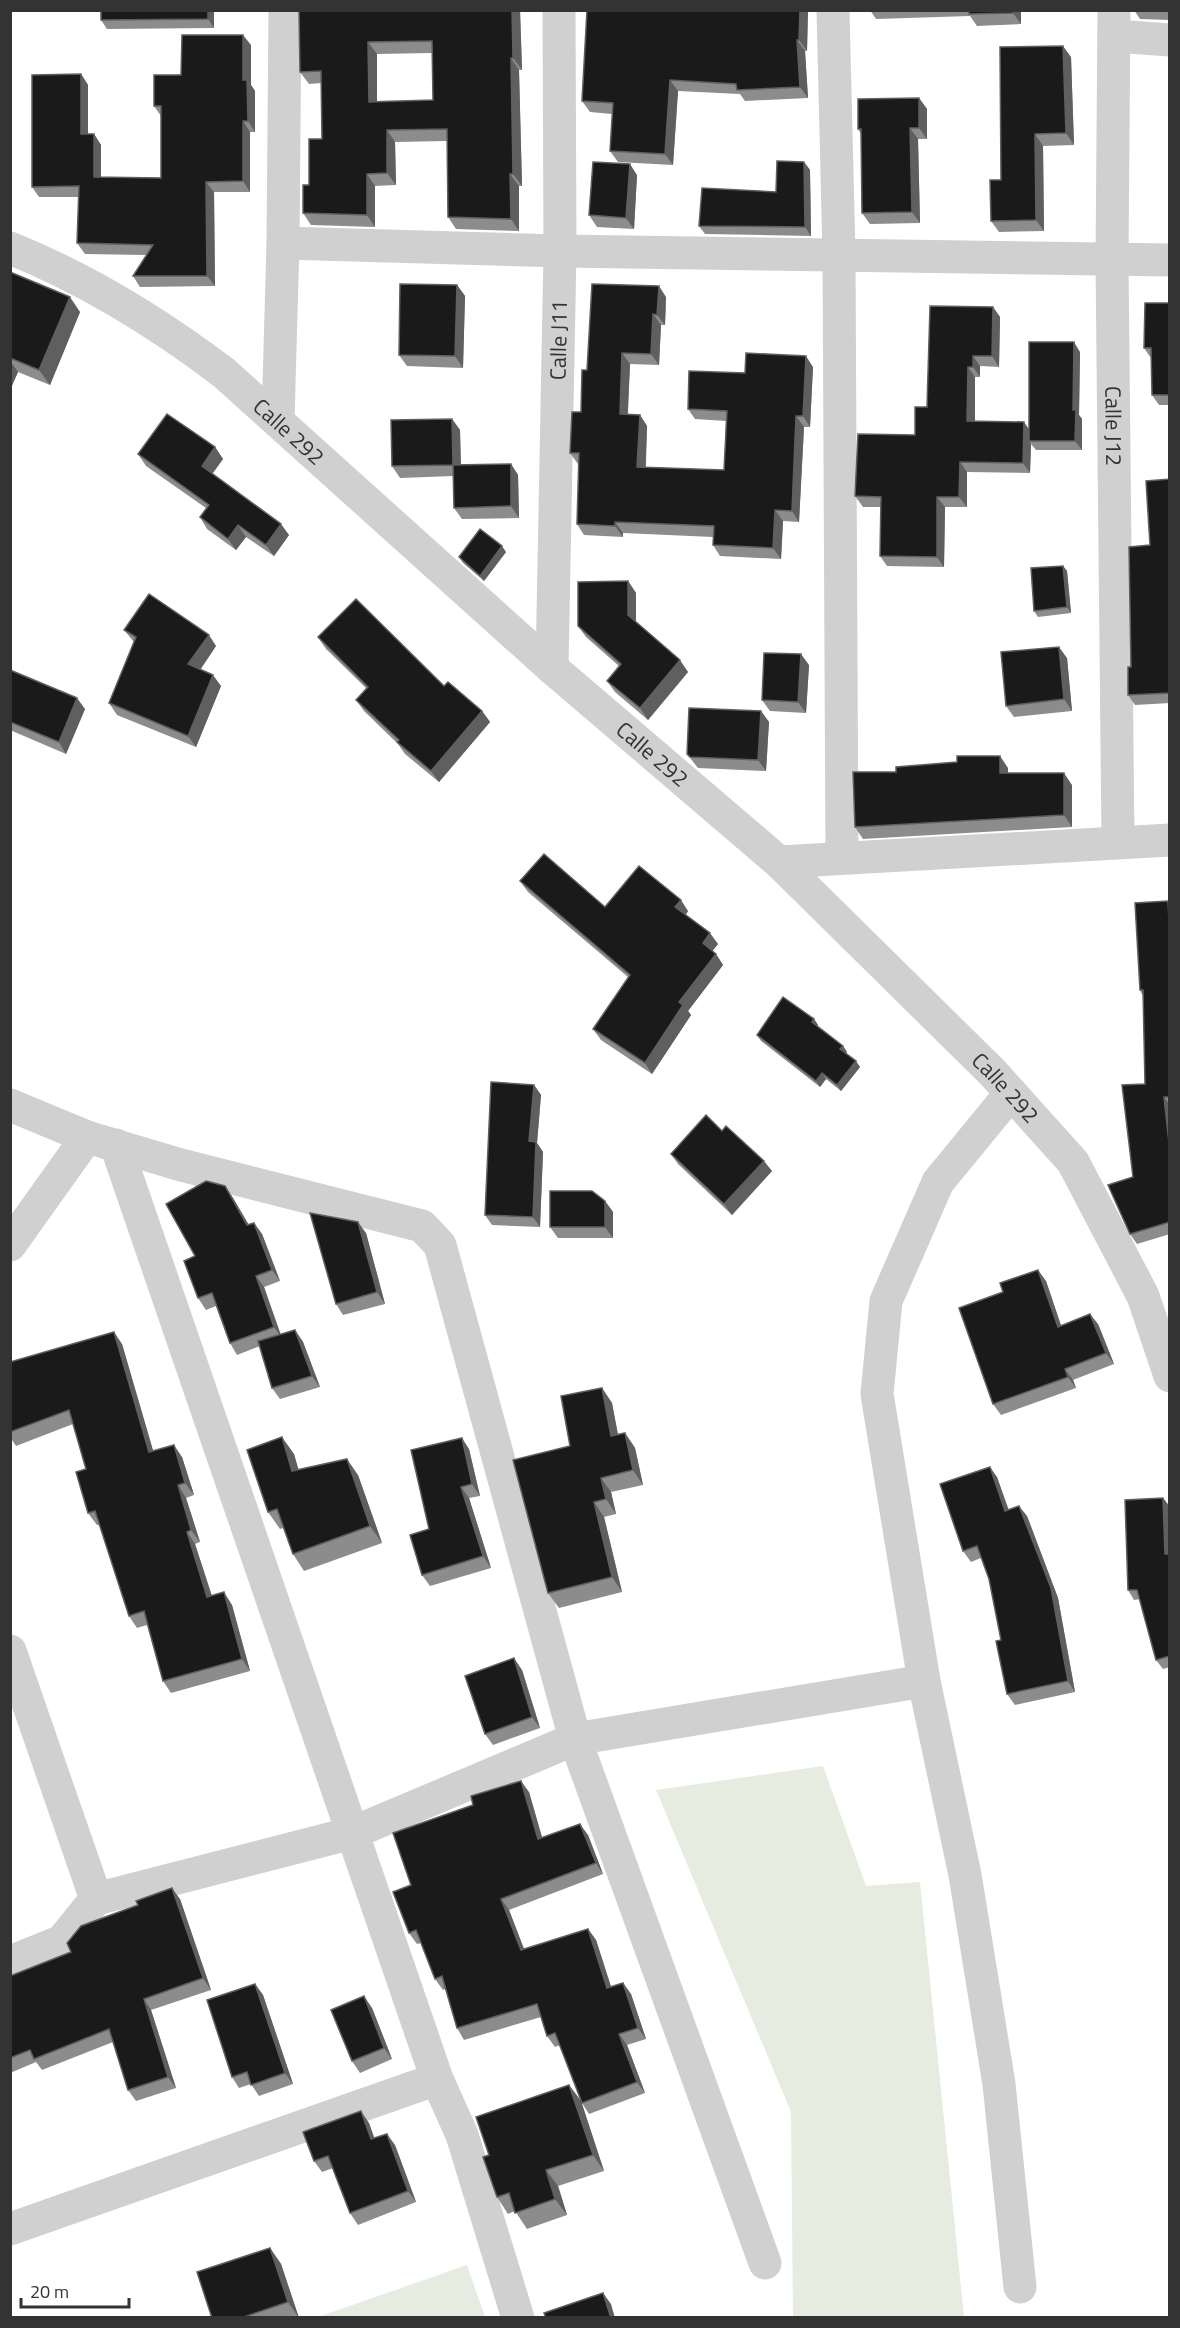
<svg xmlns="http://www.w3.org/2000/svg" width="1180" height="2328" font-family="'Titillium Web',sans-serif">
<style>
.green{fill:#e6ecdf}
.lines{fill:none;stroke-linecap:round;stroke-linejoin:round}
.minor{stroke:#d0d0d0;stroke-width:33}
.wall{fill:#8c8c8c;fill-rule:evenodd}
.shaded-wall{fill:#5f5f5f}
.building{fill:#1a1a1a;stroke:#5f5f5f;stroke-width:1.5;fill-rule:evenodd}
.labels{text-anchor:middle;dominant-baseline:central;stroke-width:6;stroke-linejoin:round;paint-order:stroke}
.street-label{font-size:22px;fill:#333;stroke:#fff}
</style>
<rect width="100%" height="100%" fill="#fff"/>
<!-- green -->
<g class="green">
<polygon points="823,1766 866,1886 920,1882 964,2317 793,2317 791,2112 656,1790"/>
<polygon points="467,2265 485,2317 318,2317"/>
</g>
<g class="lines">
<!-- minor -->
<g class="minor">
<polyline points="833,10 839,255 842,858"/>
<path id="s1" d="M1114 10 1112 261 1118 841"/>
<polyline points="1114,36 1170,40"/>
<polyline points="283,243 560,251 1170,260"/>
<path id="s2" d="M10 248C89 280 157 322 224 373L552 668 779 862 993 1073 1073 1162 1143 1296 1170 1376"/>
<polyline points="278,420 283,243 285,10"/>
<path id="s3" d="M552 668 560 251 559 10"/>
<polyline points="779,862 1170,840"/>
<polyline points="1011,1093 938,1182 886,1301 877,1394 924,1681 965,1875 999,2084 1020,2287"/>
<polyline points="10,1105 87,1137 181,1165 422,1226 440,1245 575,1739 765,2263"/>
<polyline points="116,1145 437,2079 462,2135 518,2318"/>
<polyline points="10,1245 87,1137"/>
<polyline points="10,1651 96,1899"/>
<polyline points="10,1962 62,1941 96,1899 352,1833 575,1739 924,1681"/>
<polyline points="10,2229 437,2079"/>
</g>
</g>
<!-- wall -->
<g class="wall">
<polygon points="101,10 214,10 214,28 107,29 101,20"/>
<path d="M299 10H520L522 70H519L522 186H519V231L456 229 448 217 447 141 395 142 396 185 375 186V227L311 225 303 213 309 185 322 139 321 83 309 84 300 72ZM432 53 433 100 377 101V54Z"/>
<polygon points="808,10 807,51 805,51 808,98 745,101 740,94 678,91 673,165 618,162 610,151 612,114 590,112 582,101"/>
<polygon points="870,10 1021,10 1021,24 977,26 970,16 876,19"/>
<polygon points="1134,10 1170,10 1170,20 1140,19"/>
<polygon points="251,45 251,85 255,91 255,132 250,132 250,192 214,192 215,286 140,287 133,276 147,255 85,254 77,243 79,197 39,197 32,187 81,74 88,85 88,134 94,134 101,145 101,177 161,178 161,116 154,106 181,75"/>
<polygon points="1071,57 1074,145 1043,146 1044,231 999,232 991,221"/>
<polygon points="919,98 927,109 927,139 918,139 920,223 870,224 862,213 861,134 858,129"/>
<polygon points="804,162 810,170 811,236 705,234 699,226 776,192"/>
<polygon points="637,175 634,229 597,227 589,215"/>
<polygon points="10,272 80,312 50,385 18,372 10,390"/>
<polygon points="457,285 465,296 463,368 407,366 399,355"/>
<polygon points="666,297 665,325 661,325 659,365 630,364 628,414 640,415 647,426 646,467 724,470 726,421 695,419 688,409 745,373 813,367 810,427 804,427 799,522 783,521 781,559 720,556 713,545 713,537 623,533 623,537 584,535 577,524 579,464 578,464 570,453 581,412 587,370"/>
<polygon points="1170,303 1170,405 1159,405 1152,395 1151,358 1144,348"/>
<polygon points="993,307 1000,317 999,367 980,366 980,377 975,377 975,421 1029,429 1080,352 1079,415 1082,419 1082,450 1036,450 1031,444 1030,473 967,472 967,507 945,507 944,567 887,566 880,556 881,507 863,507 855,496 915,435"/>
<polygon points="452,419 460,430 461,465 511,464 518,475 519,518 462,519 454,508 453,476 400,478 392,466"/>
<polygon points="215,447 223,459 212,474 289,535 274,556 246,537 236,550 207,529 200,517 206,508 146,466 138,454"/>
<polygon points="1170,479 1170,703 1135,705 1128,695 1131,667 1150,545"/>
<polygon points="506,552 484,581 463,563 459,557"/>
<polygon points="1063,566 1067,571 1071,613 1038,617 1034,611"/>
<polygon points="628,581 636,593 636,622 688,672 648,720 615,692 607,681 619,666 586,637 578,626"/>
<polygon points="124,630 216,646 200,670 221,686 196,747 117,715 109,703 134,642"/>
<polygon points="318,637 444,686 482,711 490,722 439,782 405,754 398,744 364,711 356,700 366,688 326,649"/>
<polygon points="1067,658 1072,711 1014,717 1006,706"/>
<polygon points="809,665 806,713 770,711 762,700"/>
<polygon points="10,670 85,709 66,754 10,730"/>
<polygon points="761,711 769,722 766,771 698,768 687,754"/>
<polygon points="1008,768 1008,773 1072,785 1072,827 863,839 855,827"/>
<polygon points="520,881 605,907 688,911 686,915 718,944 712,951 716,954 723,965 688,1011 691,1015 652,1074 601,1040 593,1029 628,977 528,892"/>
<polygon points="1168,901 1170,903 1170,1234 1137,1244 1130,1234 1133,1177 1145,1084 1143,996 1140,990"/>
<polygon points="814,1019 818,1025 817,1026 843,1046 847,1052 846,1053 860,1067 841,1091 826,1079 820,1087 761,1041 757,1035"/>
<polygon points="534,1085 541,1095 537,1143 543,1152 540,1227 492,1225 485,1215"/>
<polygon points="722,1131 772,1171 732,1215 678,1164 671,1154"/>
<polygon points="225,1186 233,1198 249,1225 254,1223 262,1234 280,1281 264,1287 280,1335 295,1330 303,1342 320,1387 280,1399 272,1388 260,1346 237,1355 230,1343 216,1306 206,1310 198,1298 195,1256"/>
<polygon points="605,1201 613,1212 613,1238 558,1238 550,1227"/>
<polygon points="366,1233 385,1304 343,1315 336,1304"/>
<polygon points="1046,1281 1061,1325 1098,1324 1114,1364 1073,1380 1076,1388 1001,1415 993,1404"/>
<polygon points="122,1344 153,1451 182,1457 194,1495 186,1498 200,1542 195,1544 212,1596 232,1605 250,1671 171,1693 163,1681 147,1625 137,1628 129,1616 100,1525 97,1525 88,1513 86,1469 73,1424 16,1446 10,1437 10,1362"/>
<polygon points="602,1388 612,1403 618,1435 625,1433 635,1448 643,1485 611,1492 616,1514 604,1517 622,1592 559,1608 548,1593 570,1446"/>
<polygon points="469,1449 480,1496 469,1498 491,1568 430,1586 422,1575 429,1529"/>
<polygon points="294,1454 298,1470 358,1475 382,1543 304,1571 293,1554 283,1528 280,1529 268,1512"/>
<polygon points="997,1477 1008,1510 1027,1516 1058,1598 1075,1692 1015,1705 1007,1694 1001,1640 989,1579 981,1558 971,1562 963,1551"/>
<polygon points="1163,1498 1170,1507 1170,1667 1163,1669 1156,1660 1140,1599 1134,1600 1128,1590"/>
<polygon points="522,1670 540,1728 493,1745 485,1734"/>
<polygon points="529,1792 542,1838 588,1835 603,1874 509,1910 524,1949 588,1929 596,1940 611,1987 623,1983 631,1994 646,2039 627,2045 645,2093 589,2114 582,2103 560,2045 555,2047 547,2036 541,2017 464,2040 457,2028 445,1989 443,1990 435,1979 421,1943 417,1944 409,1933"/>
<polygon points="180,1899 211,1990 151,2010 176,2088 136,2101 128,2090 113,2042 42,2070 36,2062 10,2073 10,1976 71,1952"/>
<polygon points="255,1984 263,1995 293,2084 259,2096 251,2084 239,2088 232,2077"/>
<polygon points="372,2008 392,2059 360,2073 352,2061"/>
<polygon points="569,2085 581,2101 604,2171 558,2186 567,2215 527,2229 515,2211 508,2214 497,2197 489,2155"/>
<polygon points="369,2123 374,2138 395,2145 416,2202 358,2225 350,2213 333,2168 322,2172 314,2161"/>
<polygon points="270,2248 281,2264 299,2318 212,2318"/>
</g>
<!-- shaded-wall -->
<g class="shaded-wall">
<polygon points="208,10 214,10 214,28 208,19"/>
<polygon points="512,10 520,10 522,70 513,58"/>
<polygon points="800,10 808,10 807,51 799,40"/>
<polygon points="1013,10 1021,10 1021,24 1013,13"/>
<polygon points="243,35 251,45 251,85 255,91 255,132 248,121 243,80"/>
<polygon points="797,40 805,51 808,98 800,87"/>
<polygon points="368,42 377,54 377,114 369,102"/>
<polygon points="1063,46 1071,57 1074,145 1066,133"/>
<polygon points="511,58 519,70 522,186 513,174"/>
<polygon points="81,74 88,85 88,145 81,134"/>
<polygon points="670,80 678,91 673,165 665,154"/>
<polygon points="919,98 927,109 927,139 919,128"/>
<polygon points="243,121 250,132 250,192 243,181"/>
<polygon points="910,128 918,139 920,223 912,212"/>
<polygon points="387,130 395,142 396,185 387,173"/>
<polygon points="94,134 101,145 101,188 94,177"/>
<polygon points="1035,134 1043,146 1044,231 1036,220"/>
<polygon points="804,162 810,170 811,236 805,227"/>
<polygon points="630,164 637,175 634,229 626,218"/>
<polygon points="367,174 375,186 375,227 367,215"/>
<polygon points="510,174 519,186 519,231 511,219"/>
<polygon points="206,182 214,192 215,286 207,276"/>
<polygon points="457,285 465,296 463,368 455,356"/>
<polygon points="659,286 666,297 665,325 657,315"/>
<polygon points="70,297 80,312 50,385 39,370"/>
<polygon points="993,307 1000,317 999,367 992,356"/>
<polygon points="653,314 661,325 659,365 651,354"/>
<polygon points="1074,342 1080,352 1079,415 1082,419 1082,450 1075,441 1073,410"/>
<polygon points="622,353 630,364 627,425 620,414"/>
<polygon points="806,356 813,367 810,427 803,416"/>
<polygon points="973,356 980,366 980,377 973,367"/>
<polygon points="10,361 18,372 10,390"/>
<polygon points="968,367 975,377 975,431 967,421"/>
<polygon points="640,415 647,426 645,477 637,467"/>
<polygon points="796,416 804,427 799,522 792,511"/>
<polygon points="452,419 460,430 461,476 453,465"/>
<polygon points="1024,422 1031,432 1029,441 1031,444 1030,473 1023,463"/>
<polygon points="215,447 223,459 210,477 202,466"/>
<polygon points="960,462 967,472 967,507 959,497"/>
<polygon points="511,464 518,475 519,518 511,506"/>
<polygon points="937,497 945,507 944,567 937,557"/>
<polygon points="775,510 783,521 781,559 773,548"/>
<polygon points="615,522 623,533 623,537 615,526"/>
<polygon points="281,524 289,535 274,556 266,545"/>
<polygon points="238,525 246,537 236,550 228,539"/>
<polygon points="502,546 506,552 484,581 480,576"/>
<polygon points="1063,566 1067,571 1071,613 1067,607"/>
<polygon points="628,581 636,593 636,627 628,615"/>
<polygon points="209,635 216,646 196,676 188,664"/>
<polygon points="1059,647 1067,658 1072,711 1064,699"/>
<polygon points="801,654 809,665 806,713 798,702"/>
<polygon points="680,660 688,672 648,720 640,708"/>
<polygon points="213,675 221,686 196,747 188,736"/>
<polygon points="77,698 85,709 66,754 59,742"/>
<polygon points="482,711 490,722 439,782 431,771"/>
<polygon points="761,711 769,722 766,771 758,760"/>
<polygon points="1000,756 1008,768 1008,785 1000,773"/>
<polygon points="1064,773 1072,785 1072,827 1064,815"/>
<polygon points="681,900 688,911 683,918 675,907"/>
<polygon points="710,933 718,944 710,954 703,943"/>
<polygon points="716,954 723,965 688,1011 691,1015 652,1074 645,1063 679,1002"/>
<polygon points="814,1019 818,1025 816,1028 812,1022"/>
<polygon points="843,1046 847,1052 844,1055 840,1049"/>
<polygon points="856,1061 860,1067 841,1091 837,1085"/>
<polygon points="822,1073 826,1079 820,1087 816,1081"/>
<polygon points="534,1085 541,1095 537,1143 543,1152 540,1227 533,1217 529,1141"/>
<polygon points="1164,1097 1170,1105 1170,1152"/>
<polygon points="764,1161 772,1171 732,1215 724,1204"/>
<polygon points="225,1186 233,1198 255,1236 247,1225"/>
<polygon points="605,1201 613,1212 613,1238 605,1227"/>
<polygon points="358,1222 366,1233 385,1304 377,1292"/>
<polygon points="254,1223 262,1234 280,1281 272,1270"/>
<polygon points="1038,1270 1046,1281 1065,1338 1058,1327"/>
<polygon points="256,1276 264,1287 282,1338 274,1327"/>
<polygon points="1090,1314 1098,1324 1114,1364 1106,1353"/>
<polygon points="295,1330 303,1342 320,1387 312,1376"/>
<polygon points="114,1332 122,1344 157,1464 149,1452"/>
<polygon points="1065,1369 1073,1380 1076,1388 1068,1377"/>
<polygon points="602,1388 612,1403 621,1451 611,1436"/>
<polygon points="625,1433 635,1448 643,1485 633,1470"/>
<polygon points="282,1437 294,1454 304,1488 292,1471"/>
<polygon points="462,1438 469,1449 480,1496 472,1484"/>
<polygon points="174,1445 182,1457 194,1495 185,1483"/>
<polygon points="347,1459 358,1475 382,1543 370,1526"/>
<polygon points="990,1467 997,1477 1013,1522 1005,1511"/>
<polygon points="601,1478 611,1492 616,1514 606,1499"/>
<polygon points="178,1485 186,1498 200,1542 191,1530"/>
<polygon points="461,1487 469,1498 491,1568 483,1556"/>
<polygon points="1163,1498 1170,1507 1170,1560 1165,1554"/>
<polygon points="594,1502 604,1517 622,1592 612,1577"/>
<polygon points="1019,1506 1027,1516 1058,1598 1075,1692 1068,1681"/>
<polygon points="187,1532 195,1544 216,1609 207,1597"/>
<polygon points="224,1592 232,1605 250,1671 242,1659"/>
<polygon points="514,1658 522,1670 540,1728 532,1717"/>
<polygon points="521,1781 529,1792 546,1851 538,1839"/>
<polygon points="580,1824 588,1835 603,1874 596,1863"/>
<polygon points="172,1888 180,1899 211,1990 203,1978"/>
<polygon points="501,1899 509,1910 529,1962 521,1950"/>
<polygon points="588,1929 596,1940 615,1999 607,1988"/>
<polygon points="623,1983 631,1994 646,2039 638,2028"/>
<polygon points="255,1984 263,1995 293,2084 285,2073"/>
<polygon points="364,1996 372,2008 392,2059 384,2048"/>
<polygon points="144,1999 151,2010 176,2088 168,2077"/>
<polygon points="619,2034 627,2045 645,2093 637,2082"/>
<polygon points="569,2085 581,2101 604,2171 593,2155"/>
<polygon points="361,2111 369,2123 379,2151 371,2139"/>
<polygon points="387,2134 395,2145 416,2202 408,2191"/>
<polygon points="546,2170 558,2186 567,2215 555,2199"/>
<polygon points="270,2248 281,2264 299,2318 288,2302"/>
<polygon points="603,2293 611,2304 615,2318 611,2318"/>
</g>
<!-- building -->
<g class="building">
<polygon points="101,10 208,10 208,19 101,20"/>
<path d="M299 10H512L513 58H511L513 174H510L511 219 448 217 447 129 387 130V173L367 174V215L303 213V185H309V139H322L321 71 300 72ZM432 41 433 100 369 102 368 42Z"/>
<polygon points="587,10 800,10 799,40 797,40 800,87 737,90 736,84 670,80 665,154 610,151 613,103 582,101"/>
<polygon points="969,10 1013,10 1013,13 969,14"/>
<polygon points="182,35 243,35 243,80 247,80 248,121 243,121 243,181 206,182 207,276 133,276 153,245 77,243 79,186 32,187 32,75 81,74 81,134 94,134 94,177 161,178 161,106 154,106 154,75 181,75"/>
<polygon points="1063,46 1066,133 1035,134 1036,220 991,221 990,180 1001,180 1000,47"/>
<polygon points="919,98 919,128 910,128 912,212 862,213 861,129 858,129 858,99"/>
<polygon points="777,161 804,162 805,227 699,226 702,188 776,192"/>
<polygon points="593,162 630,164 626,218 589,215"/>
<polygon points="10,272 70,297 39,370 10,358"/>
<polygon points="400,284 457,285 455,356 399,355"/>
<polygon points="592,284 659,286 657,315 653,314 651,354 622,353 620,414 640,415 637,467 724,470 727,411 688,409 689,371 745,373 746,353 806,356 803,416 796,416 792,511 775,510 773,548 713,545 714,526 615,522 615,526 577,524 579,453 570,453 572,412 581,412 582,370 587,370"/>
<polygon points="1145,303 1170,303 1170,395 1152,395 1151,348 1144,348"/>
<polygon points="930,306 993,307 992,356 973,356 973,367 968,367 967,421 1024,422 1023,463 960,462 959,497 937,497 937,557 880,556 881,497 855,496 858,434 915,435 915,407 927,407"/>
<polygon points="1029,342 1074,342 1073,410 1076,410 1075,441 1029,441"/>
<polygon points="167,414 215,447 202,466 281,524 266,545 238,525 228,539 200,517 209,505 138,454"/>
<polygon points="452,419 453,465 392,466 391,420"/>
<polygon points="511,464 511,506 454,508 453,465"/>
<polygon points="1170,479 1170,693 1128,695 1128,667 1131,667 1129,547 1150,545 1146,481"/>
<polygon points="480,529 502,546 480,576 459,557"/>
<polygon points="1063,566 1067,607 1034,611 1031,568"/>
<polygon points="628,581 628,615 680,660 640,708 607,681 621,664 578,626 578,582"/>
<polygon points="149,594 209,635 188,664 213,675 188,736 109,703 136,637 124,630"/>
<polygon points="356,599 444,686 448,682 482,711 431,771 397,742 399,740 356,700 368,687 318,637"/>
<polygon points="1059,647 1064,699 1006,706 1001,652"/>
<polygon points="764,653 801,654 798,702 762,700"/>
<polygon points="10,670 77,698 59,742 10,722"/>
<polygon points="689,708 761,711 758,760 690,757 687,754"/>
<polygon points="957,756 1000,756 1000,773 1064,773 1064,815 855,827 853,772 896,772 896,767 957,762"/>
<polygon points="544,854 605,907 639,866 681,900 675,907 710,933 703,943 716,954 679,1002 683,1005 645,1063 593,1029 630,975 520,881"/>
<polygon points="1168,901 1170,941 1170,1097 1164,1097 1170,1152 1170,1222 1130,1234 1108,1185 1133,1177 1122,1085 1145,1084 1143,990 1140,990 1135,903"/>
<polygon points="783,997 814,1019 812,1022 843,1046 840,1049 856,1061 837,1085 822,1073 816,1081 757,1035"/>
<polygon points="491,1082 534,1085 529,1141 536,1142 533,1217 485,1215"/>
<polygon points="706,1115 722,1131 726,1126 764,1161 724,1204 671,1154"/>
<polygon points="206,1181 225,1186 247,1225 254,1223 272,1270 256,1276 274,1327 230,1343 212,1293 198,1298 184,1261 195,1256 166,1204"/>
<polygon points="550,1191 592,1191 605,1201 605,1227 550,1227"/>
<polygon points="310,1213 358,1222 377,1292 336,1304"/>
<polygon points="1038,1270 1058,1327 1090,1314 1106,1353 1065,1369 1068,1377 993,1404 959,1308 1003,1292 1000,1283"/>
<polygon points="295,1330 312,1376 272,1388 258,1341"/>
<polygon points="114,1332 149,1452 174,1445 185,1483 178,1485 191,1530 187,1532 207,1597 224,1592 242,1659 163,1681 144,1611 129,1616 95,1511 88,1513 76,1472 86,1469 69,1410 10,1432 10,1362"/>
<polygon points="602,1388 611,1436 625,1433 633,1470 601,1478 606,1499 594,1502 612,1577 548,1593 513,1460 570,1446 561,1396"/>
<polygon points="282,1437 292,1471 347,1459 370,1526 293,1554 277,1509 268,1512 247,1450"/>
<polygon points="462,1438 472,1484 461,1487 483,1556 422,1575 410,1535 429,1529 411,1450"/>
<polygon points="990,1467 1005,1511 1019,1506 1051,1588 1068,1681 1007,1694 996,1641 1001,1640 989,1579 977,1546 963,1551 940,1484"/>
<polygon points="1163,1498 1165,1554 1170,1554 1170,1656 1156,1660 1137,1590 1128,1590 1125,1500"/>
<polygon points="514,1658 532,1717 485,1734 465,1676"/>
<polygon points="521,1781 538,1839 580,1824 596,1863 501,1899 521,1950 588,1929 607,1988 623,1983 638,2028 619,2034 637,2082 582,2103 555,2033 547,2036 537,2004 457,2028 442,1976 435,1979 416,1930 409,1933 393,1892 411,1885 393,1833 473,1805 471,1796"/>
<polygon points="172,1888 203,1978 144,1999 168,2077 128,2090 109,2029 34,2059 30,2050 10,2058 10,1976 71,1952 67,1943 81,1926 138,1905 136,1901"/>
<polygon points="255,1984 285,2073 251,2085 247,2072 232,2077 207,2000"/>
<polygon points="364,1996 384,2048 352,2061 331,2010"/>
<polygon points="569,2085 593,2155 546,2170 555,2199 515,2213 509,2193 497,2197 483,2157 489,2155 476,2117"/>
<polygon points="361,2111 371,2139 387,2134 408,2191 350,2213 328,2156 314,2161 303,2132"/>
<polygon points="270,2248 288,2302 241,2318 212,2318 197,2272"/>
<polygon points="603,2293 611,2318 546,2318 544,2313"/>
</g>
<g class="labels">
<!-- street labels -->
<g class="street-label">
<text stroke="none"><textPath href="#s3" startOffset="328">Calle J11</textPath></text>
<text stroke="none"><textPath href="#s1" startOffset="416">Calle J12</textPath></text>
<text stroke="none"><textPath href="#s2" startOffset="336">Calle 292</textPath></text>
<text stroke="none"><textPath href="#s2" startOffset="822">Calle 292</textPath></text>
<text stroke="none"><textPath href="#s2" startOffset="1308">Calle 292</textPath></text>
</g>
</g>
<!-- border -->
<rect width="1180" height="2328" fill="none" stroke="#333333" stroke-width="24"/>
<!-- scale -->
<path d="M21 2298v9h108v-9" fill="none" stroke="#333333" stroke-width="3"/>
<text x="30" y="2298" font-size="18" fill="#333333" stroke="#ffffff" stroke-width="4.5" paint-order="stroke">20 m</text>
</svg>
